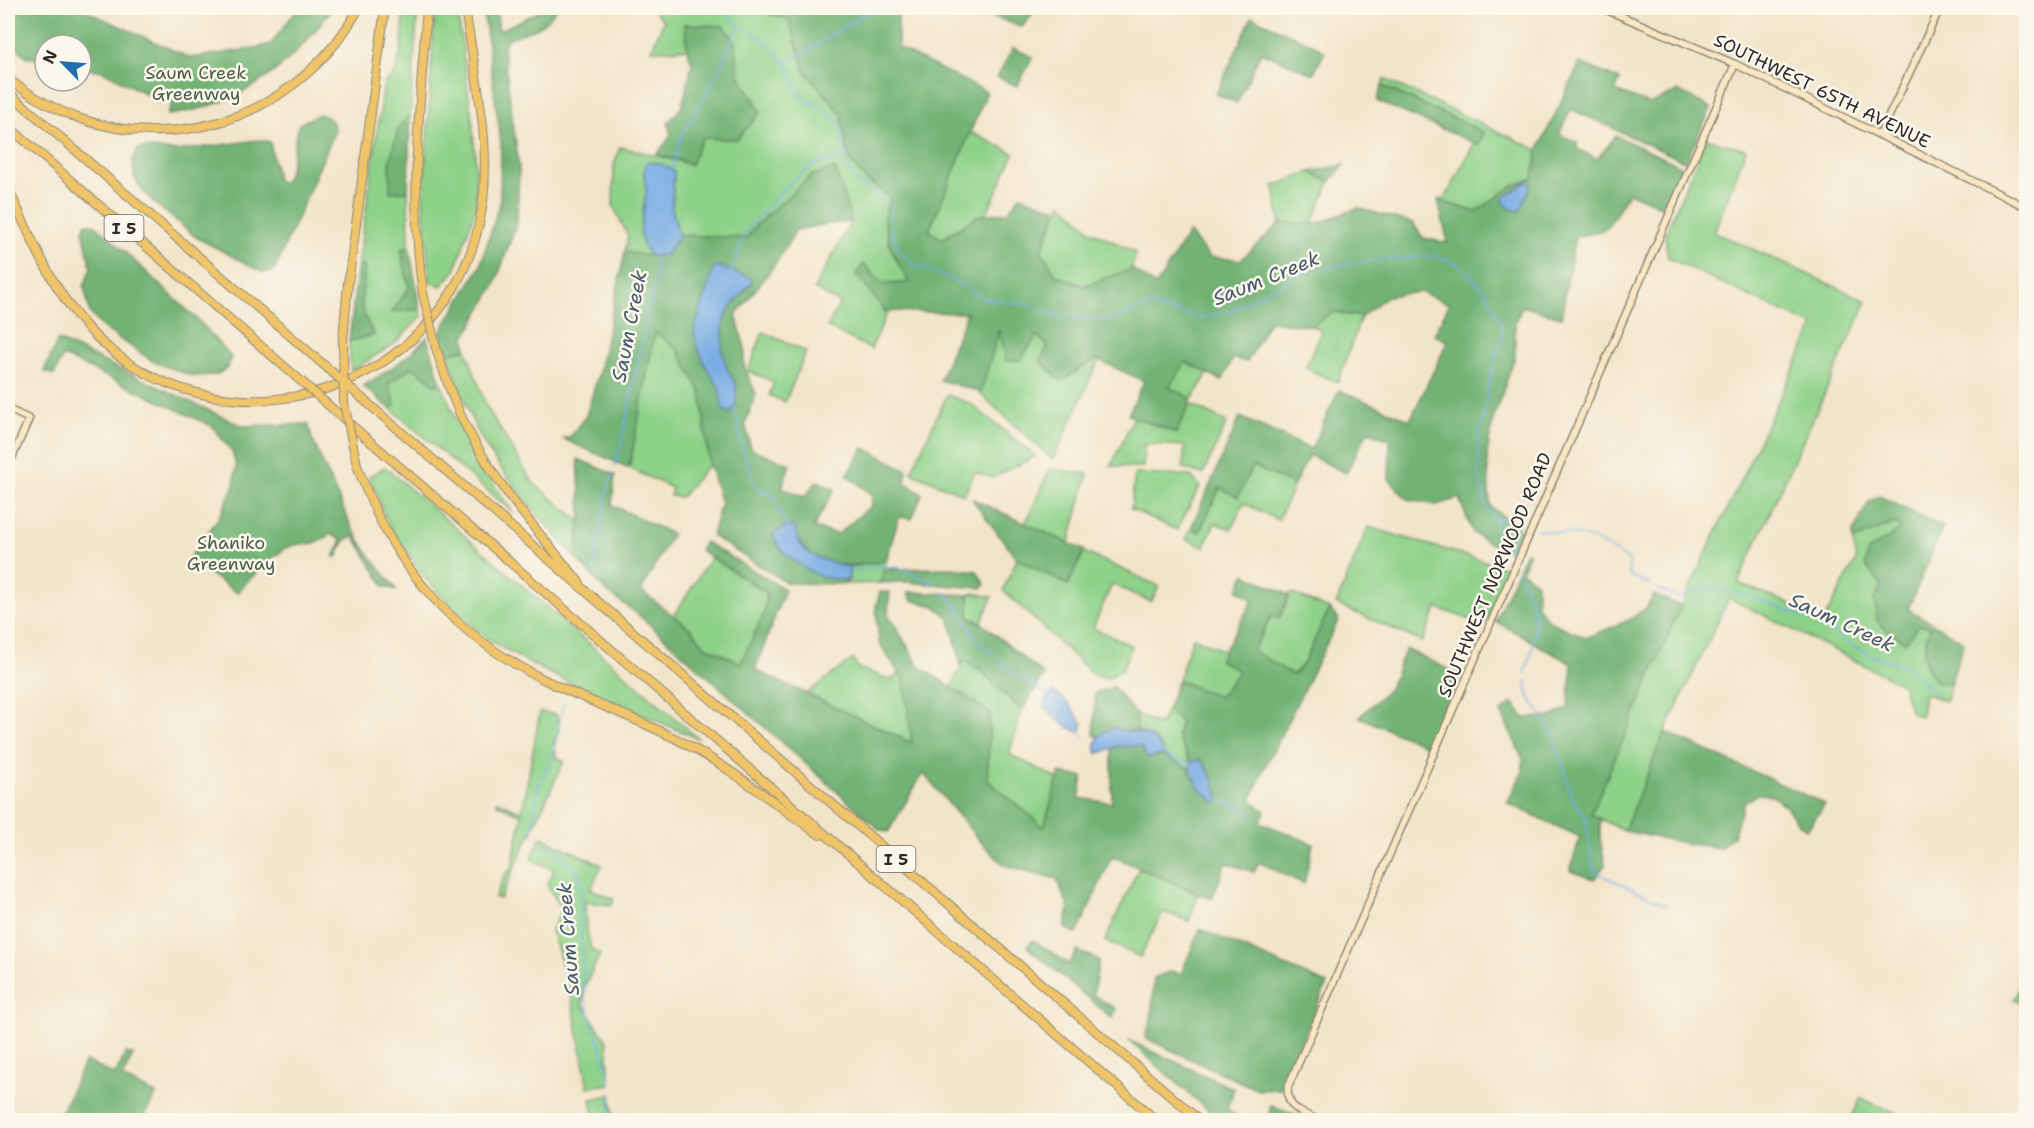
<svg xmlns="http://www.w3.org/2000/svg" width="2034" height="1128" font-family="'Shantell Sans',sans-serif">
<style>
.green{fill:#8ed189;stroke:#5c7e5a;stroke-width:1.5}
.forest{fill:#72b375;stroke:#4e6f50;stroke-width:1.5}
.water{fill:#77abe4;stroke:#516b88;stroke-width:1.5}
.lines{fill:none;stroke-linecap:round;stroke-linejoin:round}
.stream{stroke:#77abe4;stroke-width:1.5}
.secondary-casing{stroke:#8e887a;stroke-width:9}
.highway-casing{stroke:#8e887a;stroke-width:10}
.secondary{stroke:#f9e7c3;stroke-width:6}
.highway{stroke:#f0c469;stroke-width:8}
.highway-bridge-casing{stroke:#8e887a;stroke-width:10;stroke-linecap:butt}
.highway-bridge{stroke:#f0c469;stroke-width:8}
.labels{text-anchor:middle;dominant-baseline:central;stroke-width:5;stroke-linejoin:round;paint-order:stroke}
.shield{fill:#fbf7ec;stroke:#696865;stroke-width:1.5}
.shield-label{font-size:16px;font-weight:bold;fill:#2b2b2b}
.park-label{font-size:18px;fill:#495d47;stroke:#fbf7ec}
.street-label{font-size:18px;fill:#2b2b2b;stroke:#fbf7ec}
.water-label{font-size:20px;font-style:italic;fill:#46586c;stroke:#fbf7ec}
</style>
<rect width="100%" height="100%" fill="#fbf7ec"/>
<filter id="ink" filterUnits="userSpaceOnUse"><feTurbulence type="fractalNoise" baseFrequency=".0167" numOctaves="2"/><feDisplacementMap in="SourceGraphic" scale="12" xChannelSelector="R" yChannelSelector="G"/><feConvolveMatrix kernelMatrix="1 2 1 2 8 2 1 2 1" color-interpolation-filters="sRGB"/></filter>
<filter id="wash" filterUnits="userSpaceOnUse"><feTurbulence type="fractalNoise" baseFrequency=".008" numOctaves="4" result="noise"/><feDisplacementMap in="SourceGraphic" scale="24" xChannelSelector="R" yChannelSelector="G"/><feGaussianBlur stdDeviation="1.35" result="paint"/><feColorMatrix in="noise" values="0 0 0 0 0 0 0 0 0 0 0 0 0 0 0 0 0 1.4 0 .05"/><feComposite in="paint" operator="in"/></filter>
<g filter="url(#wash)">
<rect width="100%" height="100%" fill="#f2e4c9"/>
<!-- green -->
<g class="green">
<path d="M403 8H418L410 114 398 129 390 191H408L409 247 402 249 409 288 392 312 420 309 422 316 394 344 351 371 349 341 374 335C367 322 361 311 361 296 362 286 366 277 364 266L358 264 384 84C405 68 403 32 403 8Z"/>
<polygon points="435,8 457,8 472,118 476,168 476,208 455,270 441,286 430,283 423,203"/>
<path d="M651 8H750L789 19 805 71 844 116 867 181 891 198 884 217 890 247 909 283 882 284 885 311H888L871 349 827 327 840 303 814 289 851 222 835 169 812 175 755 226 747 238 679 235 672 209 674 171 644 175C645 180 646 185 646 190 646 215 632 233 650 256L625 252 628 236 613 205 614 165 620 147 691 164 702 138 737 139 761 112 738 73 736 41 685 24 687 49 651 50 664 21Z"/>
<polygon points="1384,79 1538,150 1533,178 1511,187 1476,212 1438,200 1445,199 1474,143 1478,145 1484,132 1382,86"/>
<polygon points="970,132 1014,153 986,215 978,216 942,239 929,231"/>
<path d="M1706 139 1746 149 1714 232 1867 301 1738 583 1825 618 1856 560 1853 540 1895 523 1902 530 1868 551 1865 565 1919 625 1931 627C1920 651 1922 662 1937 683L1951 682 1946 701 1924 693 1921 716 1911 713 1902 684 1729 598 1665 732 1624 831 1590 814 1681 606 1814 326 1668 258 1665 234Z"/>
<polygon points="1310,172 1330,182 1312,223 1280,223 1274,186"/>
<polygon points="1062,203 1091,231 1135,252 1132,269 1083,286 1056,275 1041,251"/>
<polygon points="1333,312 1361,317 1338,382 1305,368 1322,331 1312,326"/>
<polygon points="999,328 1020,360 1037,335 1048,346 1099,360 1053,460 977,391 981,391"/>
<polygon points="655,331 678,350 701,392 709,464 681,497 670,496 672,488 629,468"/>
<polygon points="763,332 806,352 785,402 769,395 774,382 748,371"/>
<path d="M466 349 486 406 533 483 580 521 577 559C545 524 513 488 487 448 469 419 459 386 448 354Z"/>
<polygon points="1186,362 1208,373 1192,399 1168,387"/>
<path d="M412 367 436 385 441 383C461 435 481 469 514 513L391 409 395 404 389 383Z"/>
<polygon points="947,395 969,403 1036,456 992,478 975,472 964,495 911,472"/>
<polygon points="1190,404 1227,422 1203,474 1183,468 1185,446 1144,444 1143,467 1111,466 1134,417 1176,433"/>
<polygon points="1253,466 1294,485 1278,520 1244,503 1231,529 1215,523 1204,547 1186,539 1191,528 1200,531 1220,487"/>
<polygon points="385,467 427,503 699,739 587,691 525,661 486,638 454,609 426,579 389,526 369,476"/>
<polygon points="1050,469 1088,474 1069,543 1025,524"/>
<polygon points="1135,474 1191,476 1200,486 1177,530 1131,509"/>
<polygon points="1368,527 1508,568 1485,625 1437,608 1422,642 1336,604"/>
<polygon points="1084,552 1159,586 1151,602 1112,584 1093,628 1132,646 1122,670 1108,678 1095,676 1003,590 1017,559 1068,585"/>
<polygon points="711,557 767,593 764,613 741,663 705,646 691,629 674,616"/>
<polygon points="886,561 880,583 846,584 849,578 849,567"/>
<polygon points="974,593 992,597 981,623 969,617 969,595"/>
<polygon points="1291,593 1329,609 1304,663 1293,675 1252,652 1272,616 1279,618"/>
<polygon points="1193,637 1224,651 1220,660 1239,671 1219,697 1178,680"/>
<polygon points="853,659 858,668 892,680 900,673 904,680 912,743 806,694"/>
<polygon points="964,661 979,669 1022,711 1009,754 1058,779 1044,827 987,780 990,713 951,687"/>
<polygon points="1167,710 1181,722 1177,736 1191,763 1190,769 1162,755 1164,754 1141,732 1137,732 1136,715 1160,725"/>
<polygon points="540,712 557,715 559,730 554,741 556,757 564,761 500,899 495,897 507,871 511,872 522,815 497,804 497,801 522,812"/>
<polygon points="541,837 602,865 591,889 614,899 612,905 585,902 586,926 591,949 600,954 584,988 582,1004 607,1041 610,1084 588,1087 569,984 551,930 562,909 547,885 554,870 531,859"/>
<polygon points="1139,868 1199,894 1189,921 1163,912 1140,957 1105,941"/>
<polygon points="2026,973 2026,1004 2014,999"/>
<polygon points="611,1095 614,1120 595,1120 591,1099"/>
<polygon points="1861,1098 1902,1116 1900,1120 1850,1120"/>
</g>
<!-- forest -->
<g class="forest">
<path d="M8 8H80L190 58 250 49 271 44 298 8H332C290 68 242 106 167 115L173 101 161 102 103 71 81 67V45H45V60L27 57 8 40Z"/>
<path d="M483 8H496L499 31 546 8H556C544 29 529 31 507 39L503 48 519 168 517 221 495 285 465 337 466 349 448 354 440 333 480 267 500 202 501 144Z"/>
<polygon points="750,8 905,8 898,16 898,48 987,92 929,231 942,239 978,216 1008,212 1020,196 1057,209 1041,251 1056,275 1083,286 1132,269 1156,286 1189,232 1209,257 1241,260 1280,223 1318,223 1358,208 1413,223 1423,238 1448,243 1438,200 1476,212 1511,187 1533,178 1538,150 1580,63 1620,80 1615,91 1649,104 1679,91 1711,108 1686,162 1571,109 1559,134 1578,143 1576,148 1597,159 1616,136 1683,167 1663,207 1629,192 1606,229 1575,237 1561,317 1522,306 1515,324 1515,356 1493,420 1487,453 1490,506 1522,531 1513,551 1500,549 1473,533 1459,498 1436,505 1407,499 1389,479 1390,440 1368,431 1346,473 1309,455 1294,485 1253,466 1238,497 1220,488 1199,532 1191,528 1240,417 1311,449 1339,390 1410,420 1448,341 1434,335 1449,304 1421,292 1387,296 1361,317 1333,312 1312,326 1269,321 1247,362 1233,358 1222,381 1186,362 1169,387 1192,399 1176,433 1128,415 1144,381 1096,359 1061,381 1040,361 1048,346 1037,336 1020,360 1006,361 999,330 981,392 940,380 967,313 885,311 856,274 864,264 882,284 909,283 890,247 884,216 891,198 867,181 849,160 842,119 843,116 805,71 789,20"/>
<polygon points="971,8 1037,8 1022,27"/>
<polygon points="1252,17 1314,45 1325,52 1313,74 1261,52 1237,103 1216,94"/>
<polygon points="685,24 723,26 736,41 738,74 761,112 737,139 702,138 691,164 657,154 671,136 668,123 682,107 692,64 687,49"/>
<polygon points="1013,48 1033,57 1017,86 997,77"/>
<polygon points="1382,86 1484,132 1479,145 1377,101"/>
<path d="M319 114C329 117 334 121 335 131L275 269 269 272H262L196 237 151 200 141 189 134 176 133 160 138 149 144 148 176 151 258 140 270 142 277 180 283 183C295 167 292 143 299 124Z"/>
<polygon points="410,114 408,191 390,192 390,160 398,129"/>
<polygon points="1344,165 1330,182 1310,172"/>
<path d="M835 169 852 222 827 224 796 230 776 263 736 315 745 349 744 366 756 394 745 424 751 449 790 464 782 488 805 497 817 481 835 489 813 528 838 534 872 505V495L847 475 864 448 907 470 905 482 922 494 912 519 899 517 886 561C857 566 821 571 801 544 796 539 797 533 794 527L801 565 823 577 846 580V584L787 583 712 536 721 503 709 464 701 392 678 350 655 332 629 468 563 439 570 437 586 416 599 372 625 252 650 256 666 255 679 235 747 238 755 226 812 175Z"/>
<polygon points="86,223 96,225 203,325 231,357 227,368 216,375 192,376 154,362 102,327 90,313 84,286 91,268 83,230"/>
<polygon points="409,247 420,309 392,312 409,288 401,249"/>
<path d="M358 264 364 266C366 276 362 285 362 295 360 310 367 322 374 335L349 341Z"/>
<path d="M427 337 441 383 436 385 412 367 389 383 395 404 391 409 363 386C386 372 409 358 427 337Z"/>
<path d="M58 340 242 426 308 424 312 439 352 528 370 556 397 590 384 586 354 536 345 540 337 557H334L342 540 330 534C314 550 302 539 286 548 269 559 250 578 237 593L189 559 220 516 234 485 236 466 233 453 212 426 63 356 54 375 44 371Z"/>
<polygon points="578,459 615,475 612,505 672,534 641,591 691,629 705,646 741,663 764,613 767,593 700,550 705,542 785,589 755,670 912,743 904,680 879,643 876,606 880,592 890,592 888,614 919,666 990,713 987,780 1044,827 1060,773 1083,777 1079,798 1112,803 1112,752 1113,748 1124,745 1142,747 1144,753 1154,757 1162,755 1190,769 1199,788 1219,795 1206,767 1200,759 1191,763 1177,736 1181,722 1167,710 1178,680 1219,697 1239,671 1219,660 1253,600 1238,590 1245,574 1289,595 1279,619 1271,616 1253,651 1293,675 1304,663 1329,609 1339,619 1263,771 1251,800 1265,811 1260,822 1313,844 1304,884 1259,862 1254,872 1226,863 1212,899 1112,856 1077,934 1065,928 1069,908 1057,879 1004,865 981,842 923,773 888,832 879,829 640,616 605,590 577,559 581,514"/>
<path d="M1879 496 1943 527 1908 609 1964 642 1951 682 1937 683C1921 661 1921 652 1931 627L1919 625 1905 642 1890 633 1877 621 1874 600 1882 586 1865 565 1868 551 1901 529 1895 523 1853 540V532L1869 502Z"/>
<polygon points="972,499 1084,550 1068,585 1017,559"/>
<polygon points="1526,552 1528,554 1522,571 1537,583 1537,606 1549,621 1586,638 1629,620 1646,608 1654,595 1681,606 1591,814 1600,819 1600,839 1605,865 1594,879 1570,871 1580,837 1507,803 1523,771 1523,759 1501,712 1513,702 1524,718 1551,717 1568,708 1572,664 1495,621"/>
<polygon points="951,568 977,571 985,584 982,588 905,582 880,583 884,569"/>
<polygon points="908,592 969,595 969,617 981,623 1044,675 1022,711 979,669 964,661 961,666 950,619 935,606 911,600"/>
<polygon points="1406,649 1460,675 1427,746 1359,717 1389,689"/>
<path d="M1113 687 1136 715 1137 732C1120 731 1112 724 1099 737L1094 735 1095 693Z"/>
<polygon points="1665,732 1825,804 1807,830 1797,822 1787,808 1772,795 1757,794 1744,803 1733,836 1720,848 1690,844 1624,831"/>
<polygon points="1200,929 1327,984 1280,1089 1258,1090 1145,1038 1151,1021 1154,978 1171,971 1181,974"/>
<polygon points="1033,940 1069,964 1077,951 1099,960 1093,995 1116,1009 1112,1018 1027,947"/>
<polygon points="1128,1040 1234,1089 1227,1109 1241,1120 1219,1120"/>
<polygon points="126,1053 133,1055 122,1078 156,1094 143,1120 58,1120 85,1061 115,1075"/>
<polygon points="1271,1105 1310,1120 1268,1120"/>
</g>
<!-- water -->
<g class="water">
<path d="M647 162 659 163 674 171 672 209 679 235 666 255 650 256C632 234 645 215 646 191 646 181 641 172 647 162Z"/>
<path d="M1528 181 1531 184 1520 211C1512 210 1505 207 1502 199Z"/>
<polygon points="717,266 751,278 752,282 731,307 724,320 722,352 728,371 736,384 736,405 729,414 722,408 719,387 704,363 696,343 694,330 714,267"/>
<path d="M794 526C796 531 796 536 798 540 808 559 831 562 849 567V578L846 580C839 579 830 579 823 577 806 571 778 553 773 535 778 528 786 527 794 526Z"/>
<path d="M1053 692C1066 698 1075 712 1083 724L1080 732C1063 727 1056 718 1044 706L1049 695Z"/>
<path d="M1114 728C1134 734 1156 730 1164 754L1148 758 1144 753 1142 747 1118 746 1097 754C1092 741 1101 730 1114 728Z"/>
<path d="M1200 759C1209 770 1218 787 1219 801L1216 803 1199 788 1190 769 1191 763Z"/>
</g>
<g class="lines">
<!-- stream -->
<g class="stream">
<path d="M729 8C733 29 740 25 756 35 764 39 781 56 786 63 792 72 794 84 800 93 810 106 830 110 839 125 846 136 843 149 846 161 851 185 876 191 890 205L892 233 899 251 915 265 950 278 983 298 1032 306 1057 315 1106 320 1125 316 1137 309 1154 306 1202 318 1228 312 1305 272 1358 262 1432 256 1440 257 1459 265 1472 277 1486 293 1502 324 1503 337 1489 381 1484 415 1479 430 1478 472 1486 505 1513 557"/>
<polyline points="786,61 804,53 874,8"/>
<polyline points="672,169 682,135 711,87 738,28"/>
<polyline points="731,273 744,235 754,220 793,180 814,164 845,157"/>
<polyline points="734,407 741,443 752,478 757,487 773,496 787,527"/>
<polyline points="615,467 621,446 656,276 655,256"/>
<polyline points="1493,518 1530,527"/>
<path d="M1536 529C1552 534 1567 532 1582 536 1598 539 1615 552 1629 560V575L1650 585"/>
<path d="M1518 568C1518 578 1525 585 1528 594 1541 629 1535 640 1525 673"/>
<polyline points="849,571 882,566 900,568 936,584"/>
<polyline points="593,574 607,491 612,475"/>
<polyline points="1658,589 1677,598 1707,587 1746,595 1820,623 1850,644 1871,655 1907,666 1937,695"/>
<polyline points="943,592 956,605 977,640 1018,677 1050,696"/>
<polyline points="1526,680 1528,695 1552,733 1565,771 1571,797 1585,817 1595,872 1668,906"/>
<polyline points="1080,732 1085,737"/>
<polyline points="1162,753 1177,761 1192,763"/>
<polyline points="1218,800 1228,802 1253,815"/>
<polyline points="532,836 538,787 553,755 563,704"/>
<polyline points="539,840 563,855 579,874 582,888 581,928 585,1001 609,1071 610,1086"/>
<polyline points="610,1094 611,1120"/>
</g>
</g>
</g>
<g filter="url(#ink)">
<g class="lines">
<!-- secondary casing -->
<g class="secondary-casing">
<g id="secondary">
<polyline points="1602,8 1735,64 2026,207"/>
<polyline points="1880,135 1940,8"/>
<polyline points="8,409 29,419 8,467"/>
<path d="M1319 1120C1303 1114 1285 1108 1288 1087L1735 64"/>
</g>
</g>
<!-- highway casing -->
<g class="highway-casing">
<g id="highway">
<path d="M8 79C29 94 51 108 75 117 186 157 303 110 359 8"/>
<polyline points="8,92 325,366"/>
<polyline points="8,126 294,375"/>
<path d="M8 188C34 244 57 303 105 345 234 456 441 391 479 224 495 153 475 77 465 8"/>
<path d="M423 293C409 198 420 102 427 8"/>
<polyline points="343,339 348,284 385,8"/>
<path d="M436 348C445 376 454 404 468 430 497 487 540 534 580 583"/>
<polyline points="364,400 1199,1120"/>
<polyline points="335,411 1156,1120"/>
<path d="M357 465C392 567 454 637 551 683 595 704 641 720 684 743 732 769 775 804 820 835"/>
</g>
</g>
<!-- secondary -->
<use href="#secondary" class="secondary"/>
<!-- highway -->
<use href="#highway" class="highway"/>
<!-- highway-bridge casing -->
<g class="highway-bridge-casing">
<g id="highway-bridge">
<polyline points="423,293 436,348"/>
<polyline points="343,339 344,403 357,465"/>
<polyline points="325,366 364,400"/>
<polyline points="294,375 335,411"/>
</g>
</g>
<!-- highway-bridge -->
<use href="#highway-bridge" class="highway-bridge"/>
</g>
</g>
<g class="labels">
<!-- shield labels -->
<g class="shield">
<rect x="104.5" y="215" width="39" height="26" rx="4.5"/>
<rect x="876.5" y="846" width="39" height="26" rx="4.5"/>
</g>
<g class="shield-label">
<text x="124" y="228">I 5</text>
<text x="896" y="859">I 5</text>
</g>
<!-- park labels -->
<g class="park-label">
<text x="196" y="73">Saum Creek<tspan x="196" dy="21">Greenway</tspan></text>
<text x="231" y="543">Shaniko<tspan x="231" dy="21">Greenway</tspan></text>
</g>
<!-- street labels -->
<g class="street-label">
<text transform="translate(1822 91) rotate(26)">SOUTHWEST 65TH AVENUE</text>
<text transform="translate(1495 575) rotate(-67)">SOUTHWEST NORWOOD ROAD</text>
</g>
<!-- water labels -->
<g class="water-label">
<text transform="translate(1266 278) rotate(-22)">Saum Creek</text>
<text transform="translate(629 326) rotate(-79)">Saum Creek</text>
<text transform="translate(1842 622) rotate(25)">Saum Creek</text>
<text transform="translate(568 939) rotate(-94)">Saum Creek</text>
</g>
</g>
<!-- margin -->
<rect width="2034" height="1128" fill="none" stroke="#fbf7ec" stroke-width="30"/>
<!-- north arrow -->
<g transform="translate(63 63) rotate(295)"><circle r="28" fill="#fbf7ec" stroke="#a8a59f" stroke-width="1.5"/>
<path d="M0-4.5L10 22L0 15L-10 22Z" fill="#1f6fb2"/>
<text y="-9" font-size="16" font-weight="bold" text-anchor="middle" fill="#2b2b2b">N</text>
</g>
</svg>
